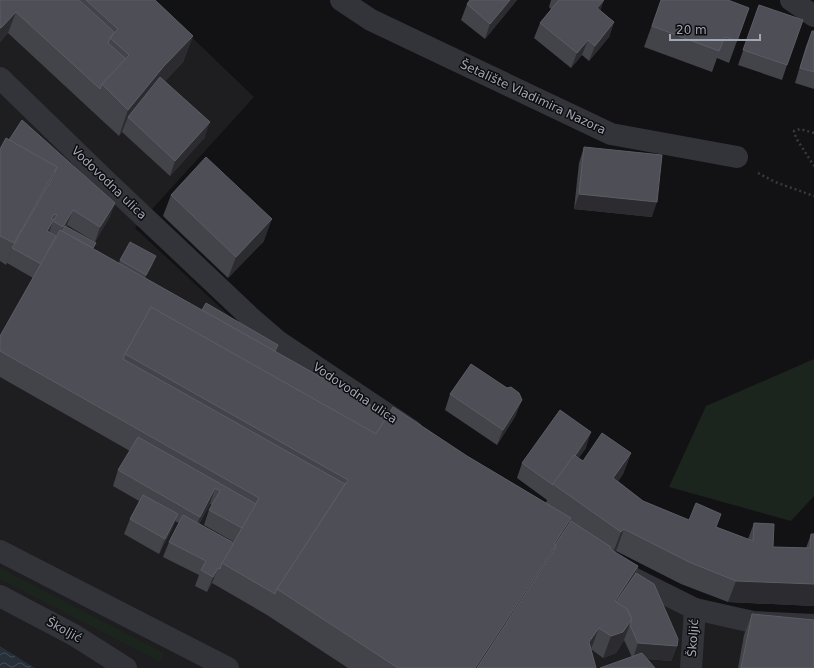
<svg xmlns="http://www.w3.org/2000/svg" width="814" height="668" font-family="'DejaVu Sans',sans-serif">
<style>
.built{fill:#1e1e21}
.green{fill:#1c241e}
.water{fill:url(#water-waves)}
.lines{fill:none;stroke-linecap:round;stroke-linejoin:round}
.path{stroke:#393a41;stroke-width:2.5;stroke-dasharray:2 3;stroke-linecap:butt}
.minor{stroke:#33343a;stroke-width:22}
.wall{fill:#43434a;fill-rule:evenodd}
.shaded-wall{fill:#2b2b30}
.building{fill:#4d4e56;stroke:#5b5c65;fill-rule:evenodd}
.labels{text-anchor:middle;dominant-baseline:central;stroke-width:3;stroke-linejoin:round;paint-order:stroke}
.street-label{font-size:12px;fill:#a2a7b6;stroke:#0d0d0f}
</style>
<defs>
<pattern id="water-waves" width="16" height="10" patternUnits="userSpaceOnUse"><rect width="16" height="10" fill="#273039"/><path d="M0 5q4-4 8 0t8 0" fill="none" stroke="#434b53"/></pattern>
</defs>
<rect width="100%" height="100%" fill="#121214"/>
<!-- built -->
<polygon class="built" points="0,0 153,0 254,97 135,228 238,324 654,598 780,631 814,668 35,668 0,646"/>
<!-- green -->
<g class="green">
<polygon points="814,359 814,496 791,521 669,487 706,406"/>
<polygon points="0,568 164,653 160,662 0,579"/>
</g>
<!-- water -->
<polygon class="water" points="0,646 35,668 0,668"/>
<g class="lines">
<!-- path -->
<g class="path">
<polyline points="814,133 800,129 794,131 796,138 814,166"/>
<polyline points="758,173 775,182 814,196"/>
</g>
<!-- minor -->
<g class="minor">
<polyline points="341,0 371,20 611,134 737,157"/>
<polyline points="791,0 814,16"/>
<polyline points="0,78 105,180 250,317 279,342 412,431"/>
<polyline points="0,551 228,668"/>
<polyline points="631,577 695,609 753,622 814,625"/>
<polyline points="0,596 74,635 126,668"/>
<polyline points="691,668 695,609"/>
</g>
</g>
<!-- wall -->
<g class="wall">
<polygon points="0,0 155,0 193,36 183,62 165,81 205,137 170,176 122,132 119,136 92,111 8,33 0,42"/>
<polygon points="470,0 517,0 485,39 461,20 467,4"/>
<polygon points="551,0 604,0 600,10 614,22 609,37 589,61 582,55 571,68 534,38 540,23 551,9 549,7"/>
<polygon points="661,0 749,8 729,63 717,58 712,72 644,47"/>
<polygon points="759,5 787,65 782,80 738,65"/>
<polygon points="812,31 814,31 814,89 795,83 806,46"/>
<polygon points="584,147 652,217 574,209 579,163"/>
<path d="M0 149 115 203 109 218 95 242 67 225V227L94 249 119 263 120 260 153 264 145 278 388 415 467 456 546 503 547 500 517 478 522 463 586 448 578 458 583 461 631 453 623 474 618 481 643 501 689 520 716 527 748 539 754 523 773 547 806 548 811 534 814 606 728 602 681 584 616 551 615 552 638 566 636 573 677 646 671 661 648 659 632 657 624 640 616 653 603 658 591 649 596 668H348L267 615 212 583 207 592 195 586 199 575 163 557 169 542 179 523 175 521 172 529 159 554 124 534 130 519 139 501 113 486 118 470 130 451 0 377V336L33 278 7 263 6 265 0 261ZM210 504 212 505 209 510 204 525 234 542V543L199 524Z"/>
<polygon points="171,195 264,241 228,278 163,216"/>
<polygon points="507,388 516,415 497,445 445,410 450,394"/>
<polygon points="752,614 814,668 738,668 744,635"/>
</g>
<!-- shaded-wall -->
<g class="shaded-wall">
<polygon points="510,0 517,0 485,39 490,24"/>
<polygon points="604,0 599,14 597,8"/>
<polygon points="16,12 8,33 0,42 0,30 1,28"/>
<polygon points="614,22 609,37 589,61 595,46"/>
<polygon points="193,36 183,62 155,92 128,117 122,132 119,136 128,110 164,66"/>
<polygon points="588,40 582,55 571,68 577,53"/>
<polygon points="210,122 205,137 170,176 175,161"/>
<polygon points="57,167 49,189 12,248 6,265 14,243"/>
<polygon points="579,194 657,202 652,217 574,209"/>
<polygon points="115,203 109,218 95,242 100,227"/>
<polygon points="73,210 67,225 57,242 63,227"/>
<polygon points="272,219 264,241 228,278 236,257"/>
<polygon points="53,221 48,236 47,231"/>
<polygon points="156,256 153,264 143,283 146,275"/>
<polygon points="522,400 516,415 497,445 503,430"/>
<polygon points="591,432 586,448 558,487 554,485"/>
<polygon points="631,453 623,474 606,499 613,478"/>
<polygon points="215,488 210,504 194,532 200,517"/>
<polygon points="178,514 172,529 159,554 165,539"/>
<polygon points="571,518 561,544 483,668 475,668"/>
<polygon points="624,529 616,551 613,553 621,532"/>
<polygon points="638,566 630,588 616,609 615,601"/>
<polygon points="218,568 212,583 207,592 213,577"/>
<polygon points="736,581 814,584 814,606 728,602"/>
<polygon points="632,619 624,640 616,653 603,658 611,636"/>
<polygon points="599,628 591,649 589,642"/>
<polygon points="638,643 677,646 671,661 633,658"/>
</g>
<!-- building -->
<g class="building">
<polygon points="0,0 79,0 114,32 110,38 108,43 126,59 102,84 100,89 16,12 1,28 0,27"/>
<polygon points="86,0 155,0 193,36 164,66 128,110 102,84 129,55 110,38 118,29"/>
<polygon points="470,0 510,0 490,24 467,4"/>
<polygon points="559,0 604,0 597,8 614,22 595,46 588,40 577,53 540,23"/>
<polygon points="661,0 728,0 749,8 737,41 725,37 719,51 652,26"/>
<polygon points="759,5 803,20 787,65 743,50"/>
<polygon points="812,31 814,31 814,72 800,68"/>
<polygon points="160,77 210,122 175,161 128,117"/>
<path d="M22 120 115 203 100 227 73 210 63 227 53 221 47 231 56 236 41 264 12 248 55 173 57 167 9 140ZM54 214 57 215 54 220 51 219Z"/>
<polygon points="6,138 57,167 14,243 0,236 0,149"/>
<polygon points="584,147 662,155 657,202 579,194"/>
<polygon points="206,157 272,219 236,257 171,195"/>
<polygon points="65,226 96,243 93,248 62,231"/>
<polygon points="60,230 388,415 376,434 151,307 125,354 123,359 345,484 277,589 275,594 222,563 259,498 0,351 0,336"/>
<polygon points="130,242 156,256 146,275 120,260"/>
<polygon points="206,303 278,345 275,351 202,310"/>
<polygon points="151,307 376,434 393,407 467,456 571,518 554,544 556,545 475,668 398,668 277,589 348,480 125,354"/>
<polygon points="471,364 507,388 511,387 519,393 522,400 503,430 450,394"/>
<polygon points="560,410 591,432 575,456 574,455 553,485 522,463"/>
<polygon points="602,433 631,453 613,478 643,501 689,520 696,503 721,514 716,527 753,541 754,523 774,524 773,547 810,548 811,534 814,534 814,584 736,581 689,562 624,529 621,532 553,484 574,455 583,461"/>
<polygon points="138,437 256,504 242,528 209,510 220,491 215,488 200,517 118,470"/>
<polygon points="143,495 178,514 165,539 130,519"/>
<polygon points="183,515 234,543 222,563 220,569 218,568 213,577 201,570 206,561 169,542"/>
<polygon points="571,521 611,547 610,549 638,566 615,601 627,609 632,619 623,632 611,636 599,628 589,642 596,668 477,668 554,550 556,545 555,545"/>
<polygon points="636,573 654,584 678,639 677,646 638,643 630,625 632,619 627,609 616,602"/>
<polygon points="752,614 814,620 814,668 741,668"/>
<polygon points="642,653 655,668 600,668"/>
</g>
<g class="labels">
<!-- street labels -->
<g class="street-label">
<text transform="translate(533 97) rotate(25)">Šetalište Vladimira Nazora</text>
<text transform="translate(109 183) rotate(44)">Vodovodna ulica</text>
<text transform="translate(355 393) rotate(34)">Vodovodna ulica</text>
<text transform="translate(64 630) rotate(29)">Školjić</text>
<text transform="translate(693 638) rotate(-86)">Školjić</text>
</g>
</g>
<!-- scale -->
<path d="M670 34v6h90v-6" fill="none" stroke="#a2a7b6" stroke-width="2"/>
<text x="676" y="34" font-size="12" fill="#a2a7b6" stroke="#0d0d0f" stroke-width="3" paint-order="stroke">20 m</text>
</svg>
